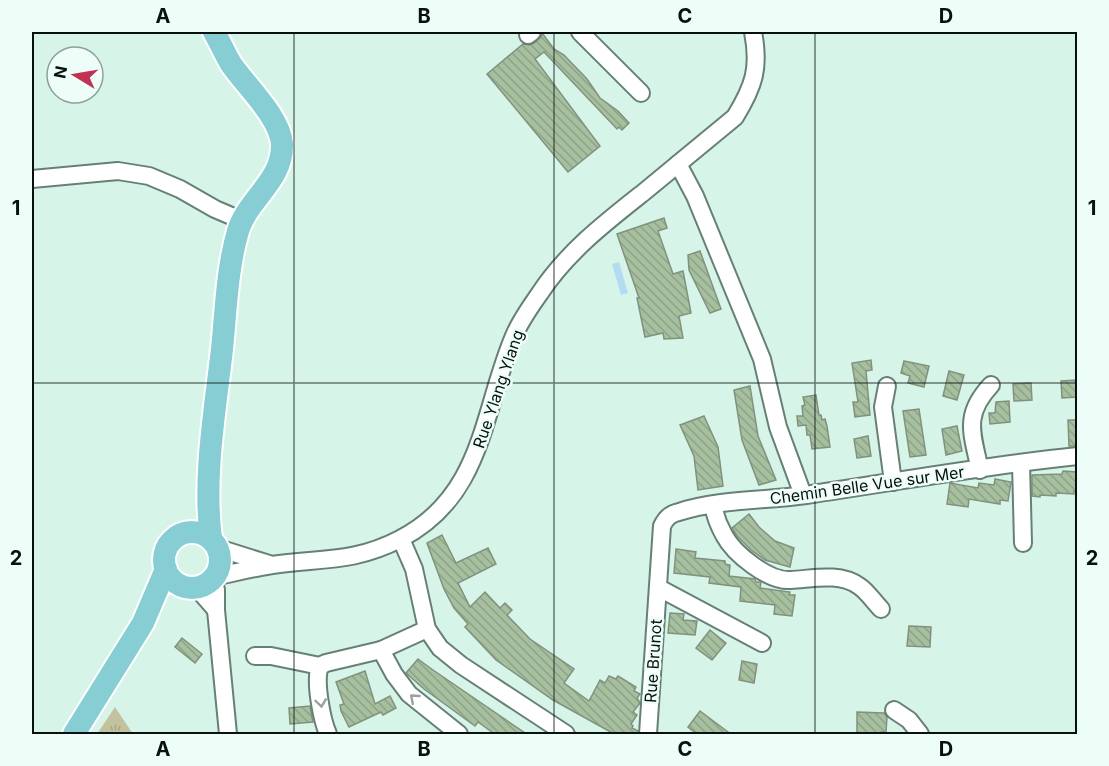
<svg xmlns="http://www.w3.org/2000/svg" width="1109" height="766" font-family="Inter,sans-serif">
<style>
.grass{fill:url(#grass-tufts)}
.water{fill:#b4dbf2}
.building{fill:url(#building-back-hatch);stroke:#82917e;stroke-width:1.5}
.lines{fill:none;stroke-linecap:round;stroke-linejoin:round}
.minor-casing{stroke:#668076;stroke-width:20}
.major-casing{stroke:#fff;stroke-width:26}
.minor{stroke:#fff;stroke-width:16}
.major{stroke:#86ced4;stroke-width:22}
.oneway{stroke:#9ca09f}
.grid{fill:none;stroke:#08110e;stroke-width:1.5;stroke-opacity:0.55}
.labels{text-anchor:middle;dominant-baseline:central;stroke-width:5;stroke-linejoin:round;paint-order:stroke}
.street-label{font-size:16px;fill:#08110e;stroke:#edfef8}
.neatline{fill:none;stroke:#08110e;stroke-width:2}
.grid-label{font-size:20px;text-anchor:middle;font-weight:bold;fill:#08110e}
</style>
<defs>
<pattern id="grass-tufts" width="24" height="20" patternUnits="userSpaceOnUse" patternTransform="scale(1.5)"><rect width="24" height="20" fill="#c2c29f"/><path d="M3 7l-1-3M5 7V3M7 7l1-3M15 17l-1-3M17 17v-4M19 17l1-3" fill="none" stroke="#a5a688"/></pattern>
<pattern id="building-back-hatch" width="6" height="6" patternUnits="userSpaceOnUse" patternTransform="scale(1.5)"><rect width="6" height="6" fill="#a6bf9f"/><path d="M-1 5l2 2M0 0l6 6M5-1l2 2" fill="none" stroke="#8da388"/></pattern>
</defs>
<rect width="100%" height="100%" fill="#d7f4e9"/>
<!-- grass -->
<polygon class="grass" points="115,707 133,734 97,734"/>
<!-- water -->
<polygon class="water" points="619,262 628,293 621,295 612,264"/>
<!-- building -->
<g class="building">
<polygon points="542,33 554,49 564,55 587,79 600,98 618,111 629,123 622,130 619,127 617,129 544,52 535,59 600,146 568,172 487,74 523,44 529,45 534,43 541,37"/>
<polygon points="664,218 667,228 658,231 673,274 683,271 691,313 679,316 683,338 664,339 663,333 645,337 637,298 639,298 617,234"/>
<polygon points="700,251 721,309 710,313 689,270 688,255"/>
<polygon points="871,360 872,370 866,371 870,415 855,417 853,402 858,402 852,363"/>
<polygon points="904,361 929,366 924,387 908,383 910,376 901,373"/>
<polygon points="949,371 964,375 957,400 943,396"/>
<polygon points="1077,380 1077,397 1062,398 1061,381"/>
<polygon points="1031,383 1032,400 1014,401 1013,384"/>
<polygon points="750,386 758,436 776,480 759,485 742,440 734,390"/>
<polygon points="816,395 819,415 821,415 822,420 825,419 827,426 830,447 812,449 810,435 807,435 806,425 798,426 797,416 803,416 802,406 805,405 803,397"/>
<polygon points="1009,401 1010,422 990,424 989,413 995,413 996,402"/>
<polygon points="919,409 926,455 910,457 903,411"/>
<polygon points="704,416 718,447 723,486 698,490 694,456 680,425"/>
<polygon points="1068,420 1077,420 1077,446 1069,446"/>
<polygon points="957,426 962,451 946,455 942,429"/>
<polygon points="868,436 871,456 857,458 854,439"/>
<polygon points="1063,471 1077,472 1077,491 1074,491 1074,494 1056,493 1056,496 1040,495 1040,497 1032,496 1032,475 1062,474"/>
<polygon points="995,479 1011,482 1008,501 1000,500 1000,504 969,499 968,507 947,504 950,483 978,488 979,483 994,485"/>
<polygon points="749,514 759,527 775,541 794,548 790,567 765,560 751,550 737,536 732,528"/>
<polygon points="442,535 456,563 488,548 496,564 458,583 470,607 485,592 500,608 505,603 512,610 507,615 530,639 574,669 564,683 589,701 600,680 605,683 609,676 616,679 618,676 636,687 634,691 640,694 637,698 640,703 633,712 637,715 631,724 633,726 632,728 638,731 638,735 616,735 553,700 496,660 465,627 468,624 454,608 444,589 427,543"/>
<polygon points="676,549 696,552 695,558 725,561 725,564 730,565 729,576 755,579 756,582 761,582 760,588 790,592 789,595 795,595 792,616 774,614 775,605 740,601 741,587 709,583 710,577 674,573"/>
<polygon points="670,613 684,614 683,620 697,621 695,635 668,633"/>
<polygon points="909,626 931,627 930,647 907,646"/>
<polygon points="710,630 726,643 712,660 696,648"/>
<polygon points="182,638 202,654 195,663 175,647"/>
<polygon points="418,659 433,670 528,735 496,735 478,722 475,726 424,689 406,673"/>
<polygon points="742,661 757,664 754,683 739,680"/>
<polygon points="365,671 375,704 390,696 396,708 383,715 381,712 349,727 341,711 340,705 344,704 336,682"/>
<polygon points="310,706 313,722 290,724 289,708"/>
<polygon points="700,711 732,735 698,735 688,727"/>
<polygon points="857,712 884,713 887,717 886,732 881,732 881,735 857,735"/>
</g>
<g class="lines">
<!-- minor casing -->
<g class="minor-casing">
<g id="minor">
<polyline points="580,32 641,93"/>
<polyline points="528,35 532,32"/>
<polyline points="678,164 695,196 762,359 778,427 803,495"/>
<polyline points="32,179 118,171 149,176 180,189 215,209 243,221"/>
<polyline points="887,386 883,407 893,482"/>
<polyline points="1021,463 1023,543"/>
<path d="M980 470C972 433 963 415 991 385"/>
<path d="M713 505C715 516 719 526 724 535 734 554 769 582 791 580 812 579 839 572 859 586 867 591 874 602 881 609"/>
<polyline points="401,539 414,569 427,629 440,648 461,665 566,734"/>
<polyline points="218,548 269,564"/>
<path d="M214 577C233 573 252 568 272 565 320 558 354 563 400 539 484 496 482 411 514 336 520 321 531 306 540 293 567 252 606 222 644 192 674 167 705 142 735 117 754 86 760 68 753 32"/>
<polyline points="213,579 216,590 216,610 228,734"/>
<polyline points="196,587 216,610"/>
<polyline points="659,588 762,643"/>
<polyline points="381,650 394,674 409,694 459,734"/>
<polyline points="255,656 271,656 320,666"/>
<polyline points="894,710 909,720 920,734"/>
<path d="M328 734C322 720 314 681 320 666L326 663 381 650 427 629"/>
<path d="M648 734 662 526C666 518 670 514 679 512 719 499 764 501 806 495 896 482 987 465 1078 456"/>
</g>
</g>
<!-- major casing -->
<g class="major-casing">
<g id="major">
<circle cx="192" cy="560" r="28"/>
<path d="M211 539C203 477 215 411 222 349 226 310 227 269 238 231 248 198 283 181 282 144 280 117 246 86 231 64 225 54 220 42 214 32"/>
<polyline points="74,734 143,623 166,569"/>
</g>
</g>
<!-- minor -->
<use href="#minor" class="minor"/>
<!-- major -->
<use href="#major" class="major"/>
</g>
<!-- one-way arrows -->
<defs><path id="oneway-chevron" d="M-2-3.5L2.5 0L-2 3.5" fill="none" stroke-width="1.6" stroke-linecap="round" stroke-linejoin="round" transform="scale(1.5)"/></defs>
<g class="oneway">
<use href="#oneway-chevron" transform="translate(414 698) rotate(-139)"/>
<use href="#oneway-chevron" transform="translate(321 703) rotate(82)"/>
</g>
<!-- grid -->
<path class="grid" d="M294 32V734M554 32V734M815 32V734M32 383H1078"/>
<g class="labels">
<!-- street labels -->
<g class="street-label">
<text transform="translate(498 389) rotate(-71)">Rue Ylang Ylang</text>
<text transform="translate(867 485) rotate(-8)">Chemin Belle Vue sur Mer</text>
<text transform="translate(653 661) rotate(-86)">Rue Brunot</text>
</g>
</g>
<!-- border -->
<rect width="1109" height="766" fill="none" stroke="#edfef8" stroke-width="66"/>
<!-- north arrow -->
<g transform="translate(75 75) rotate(281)"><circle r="28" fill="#edfef8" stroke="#919f9a" stroke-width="1.5"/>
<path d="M0-4.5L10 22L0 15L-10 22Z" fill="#c13154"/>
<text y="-9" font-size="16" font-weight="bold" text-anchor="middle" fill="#08110e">N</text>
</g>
<rect x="33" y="33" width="1043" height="700" class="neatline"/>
<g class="grid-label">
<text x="163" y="23">A</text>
<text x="424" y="23">B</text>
<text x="685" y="23">C</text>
<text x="946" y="23">D</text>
<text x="16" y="215">1</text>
<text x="1092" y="215">1</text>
<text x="16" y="565">2</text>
<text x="1092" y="565">2</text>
<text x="163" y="756">A</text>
<text x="424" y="756">B</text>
<text x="685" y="756">C</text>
<text x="946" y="756">D</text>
</g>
</svg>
